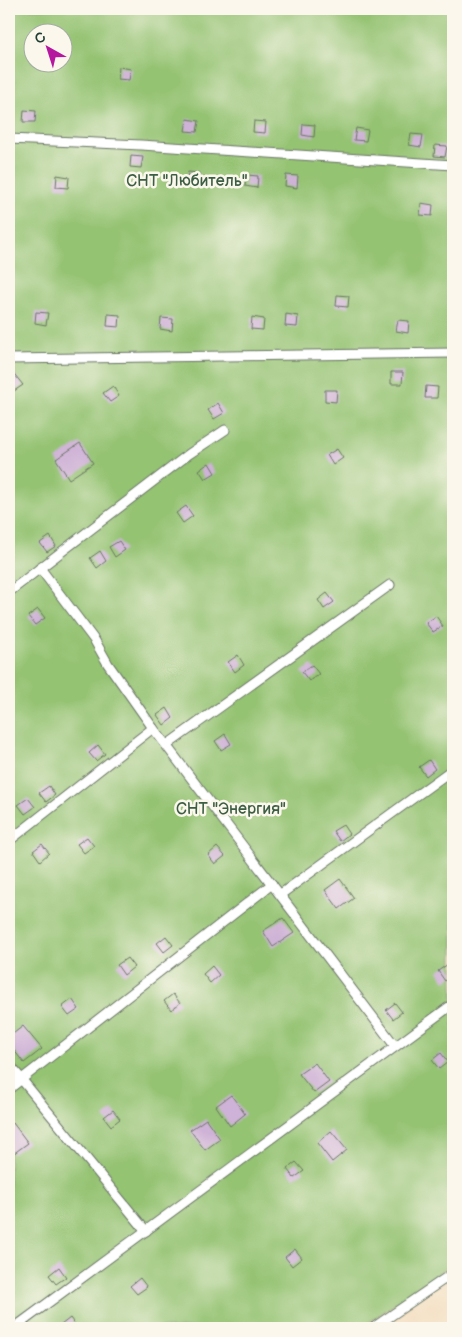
<svg xmlns="http://www.w3.org/2000/svg" width="462" height="1337" font-family="'Balsamiq Sans',sans-serif">
<style>
.green{fill:#94c372;stroke:#5a8053;fill-rule:evenodd}
.building{fill:#cfb2d7}
.lines{fill:none;stroke-linecap:round;stroke-linejoin:round}
.lane-casing{stroke:#697464;stroke-width:11}
.lane{stroke:#fff;stroke-width:9}
.labels{text-anchor:middle;dominant-baseline:central;stroke-width:5;stroke-linejoin:round;paint-order:stroke}
.park-label{font-size:16px;fill:#3c5e44;stroke:#fbf7ec}
</style>
<rect width="100%" height="100%" fill="#fbf7ec"/>
<filter id="ink" filterUnits="userSpaceOnUse"><feTurbulence type="fractalNoise" baseFrequency=".02" numOctaves="2"/><feDisplacementMap in="SourceGraphic" scale="10" xChannelSelector="R" yChannelSelector="G"/><feConvolveMatrix kernelMatrix="1 2 1 2 8 2 1 2 1" color-interpolation-filters="sRGB"/></filter>
<filter id="wash" filterUnits="userSpaceOnUse"><feTurbulence type="fractalNoise" baseFrequency=".0096" numOctaves="4" result="noise"/><feDisplacementMap in="SourceGraphic" scale="20" xChannelSelector="R" yChannelSelector="G"/><feGaussianBlur stdDeviation="1.12" result="paint"/><feColorMatrix in="noise" values="0 0 0 0 0 0 0 0 0 0 0 0 0 0 0 0 0 1.4 0 .05"/><feComposite in="paint" operator="in"/></filter>
<g filter="url(#wash)">
<rect width="100%" height="100%" fill="#f3dbbc"/>
<!-- green -->
<path class="green" d="M9 9H453V1263L361 1328H9ZM32 32H62V62H32Z"/>
<g id="blocks">
<!-- building -->
<g class="building">
<polygon points="119,67 131,69 129,80 118,79"/>
<polygon points="24,110 36,111 35,122 23,122"/>
<polygon points="187,119 199,121 197,132 185,131"/>
<polygon points="254,121 266,122 265,133 253,132"/>
<polygon points="303,124 315,125 314,137 302,135"/>
<polygon points="356,128 368,130 366,141 354,140"/>
<polygon points="411,134 423,135 421,147 409,145"/>
<polygon points="435,145 447,146 445,157 434,156"/>
<polygon points="131,156 143,157 141,168 130,167"/>
<polygon points="188,172 199,173 198,184 186,183"/>
<polygon points="57,175 69,177 68,188 56,187"/>
<polygon points="247,175 258,176 257,188 245,186"/>
<polygon points="286,175 298,176 297,188 285,186"/>
<polygon points="421,203 433,205 432,216 420,215"/>
<polygon points="337,295 349,296 348,307 336,306"/>
<polygon points="36,312 48,313 46,325 35,323"/>
<polygon points="108,314 120,315 119,327 107,326"/>
<polygon points="286,314 298,316 297,327 285,326"/>
<polygon points="252,317 264,319 263,330 251,329"/>
<polygon points="161,318 173,319 172,331 160,329"/>
<polygon points="398,320 409,321 408,333 396,331"/>
<polygon points="11,370 23,385 14,391 13,389 9,392 9,372"/>
<polygon points="391,372 403,372 402,384 391,384"/>
<polygon points="113,386 119,396 110,402 103,393"/>
<polygon points="426,386 438,387 437,398 425,398"/>
<polygon points="325,390 337,390 336,402 325,401"/>
<polygon points="218,403 224,413 214,419 208,410"/>
<polygon points="80,443 93,463 69,479 56,459"/>
<polygon points="337,449 343,458 333,465 327,455"/>
<polygon points="209,463 215,473 205,479 199,470"/>
<polygon points="186,506 193,516 183,523 176,513"/>
<polygon points="50,536 56,546 47,552 40,543"/>
<polygon points="119,541 125,550 115,557 109,547"/>
<polygon points="100,551 106,561 97,568 90,558"/>
<polygon points="327,593 334,602 324,609 318,600"/>
<polygon points="38,609 45,618 35,625 28,616"/>
<polygon points="436,616 443,626 433,632 426,623"/>
<polygon points="238,655 244,665 235,672 228,662"/>
<polygon points="312,665 319,674 309,681 302,672"/>
<polygon points="167,708 173,718 164,725 157,715"/>
<polygon points="225,734 231,744 221,750 215,741"/>
<polygon points="98,745 105,754 96,761 89,753"/>
<polygon points="429,760 435,769 426,776 419,767"/>
<polygon points="49,786 55,795 46,802 39,793"/>
<polygon points="28,798 35,807 25,814 18,805"/>
<polygon points="343,825 349,834 340,841 333,831"/>
<polygon points="87,837 94,846 84,853 77,844"/>
<polygon points="42,844 49,853 40,861 33,851"/>
<polygon points="217,847 225,856 215,864 208,855"/>
<polygon points="340,879 354,898 339,909 325,890"/>
<polygon points="283,918 294,933 273,947 263,931"/>
<polygon points="166,936 173,945 164,952 157,943"/>
<polygon points="127,958 134,967 124,975 117,965"/>
<polygon points="448,964 453,971 453,975 445,981 438,971"/>
<polygon points="212,966 219,975 210,983 203,974"/>
<polygon points="173,994 180,1003 171,1010 164,1001"/>
<polygon points="72,999 79,1009 69,1016 62,1007"/>
<polygon points="395,1003 402,1012 393,1019 386,1010"/>
<polygon points="23,1026 42,1049 24,1063 9,1044 9,1037"/>
<polygon points="441,1053 448,1062 439,1069 432,1060"/>
<polygon points="315,1063 329,1082 314,1093 299,1074"/>
<polygon points="231,1095 245,1114 230,1126 216,1106"/>
<polygon points="113,1110 120,1119 111,1126 104,1117"/>
<polygon points="206,1119 220,1139 205,1150 190,1130"/>
<polygon points="13,1123 28,1143 13,1154 9,1149 9,1127"/>
<polygon points="331,1131 347,1150 332,1162 317,1143"/>
<polygon points="296,1162 304,1171 294,1178 287,1169"/>
<polygon points="295,1249 302,1258 292,1266 285,1257"/>
<polygon points="59,1267 66,1277 56,1284 49,1275"/>
<polygon points="140,1278 147,1287 137,1294 130,1286"/>
<polygon points="70,1318 77,1327 63,1328 61,1325"/>
</g>
</g>
</g>
<g filter="url(#ink)">
<use href="#blocks" fill-opacity="0" stroke="#697464" stroke-width="1"/>
<g class="lines">
<!-- lane casing -->
<g class="lane-casing">
<g id="lane">
<polyline points="9,139 141,145 453,165"/>
<polyline points="9,359 453,353"/>
<polyline points="40,568 95,641 108,664 153,728 395,1046"/>
<polyline points="9,592 189,454 225,430"/>
<polyline points="167,745 390,585"/>
<polyline points="9,841 153,728"/>
<polyline points="281,894 453,769"/>
<polyline points="9,1064 146,1231"/>
<polyline points="9,1089 272,884"/>
<polyline points="14,1328 453,1004"/>
<polyline points="373,1328 453,1273"/>
</g>
</g>
<!-- lane -->
<use href="#lane" class="lane"/>
</g>
</g>
<g class="labels">
<!-- park labels -->
<g class="park-label">
<text x="187" y="181">СНТ "Любитель"</text>
<text x="231" y="809">СНТ "Энергия"</text>
</g>
</g>
<!-- margin -->
<rect width="462" height="1337" fill="none" stroke="#fbf7ec" stroke-width="30"/>
<!-- north arrow -->
<g transform="translate(48 48) rotate(321)"><circle r="24" fill="#fbf7ec" stroke="#a3ada2"/>
<path d="M0-4L9 19L0 12L-9 19Z" fill="#b5179e"/>
<text y="-8" font-size="14" font-weight="bold" text-anchor="middle" fill="#1f3d34">С</text>
</g>
</svg>
